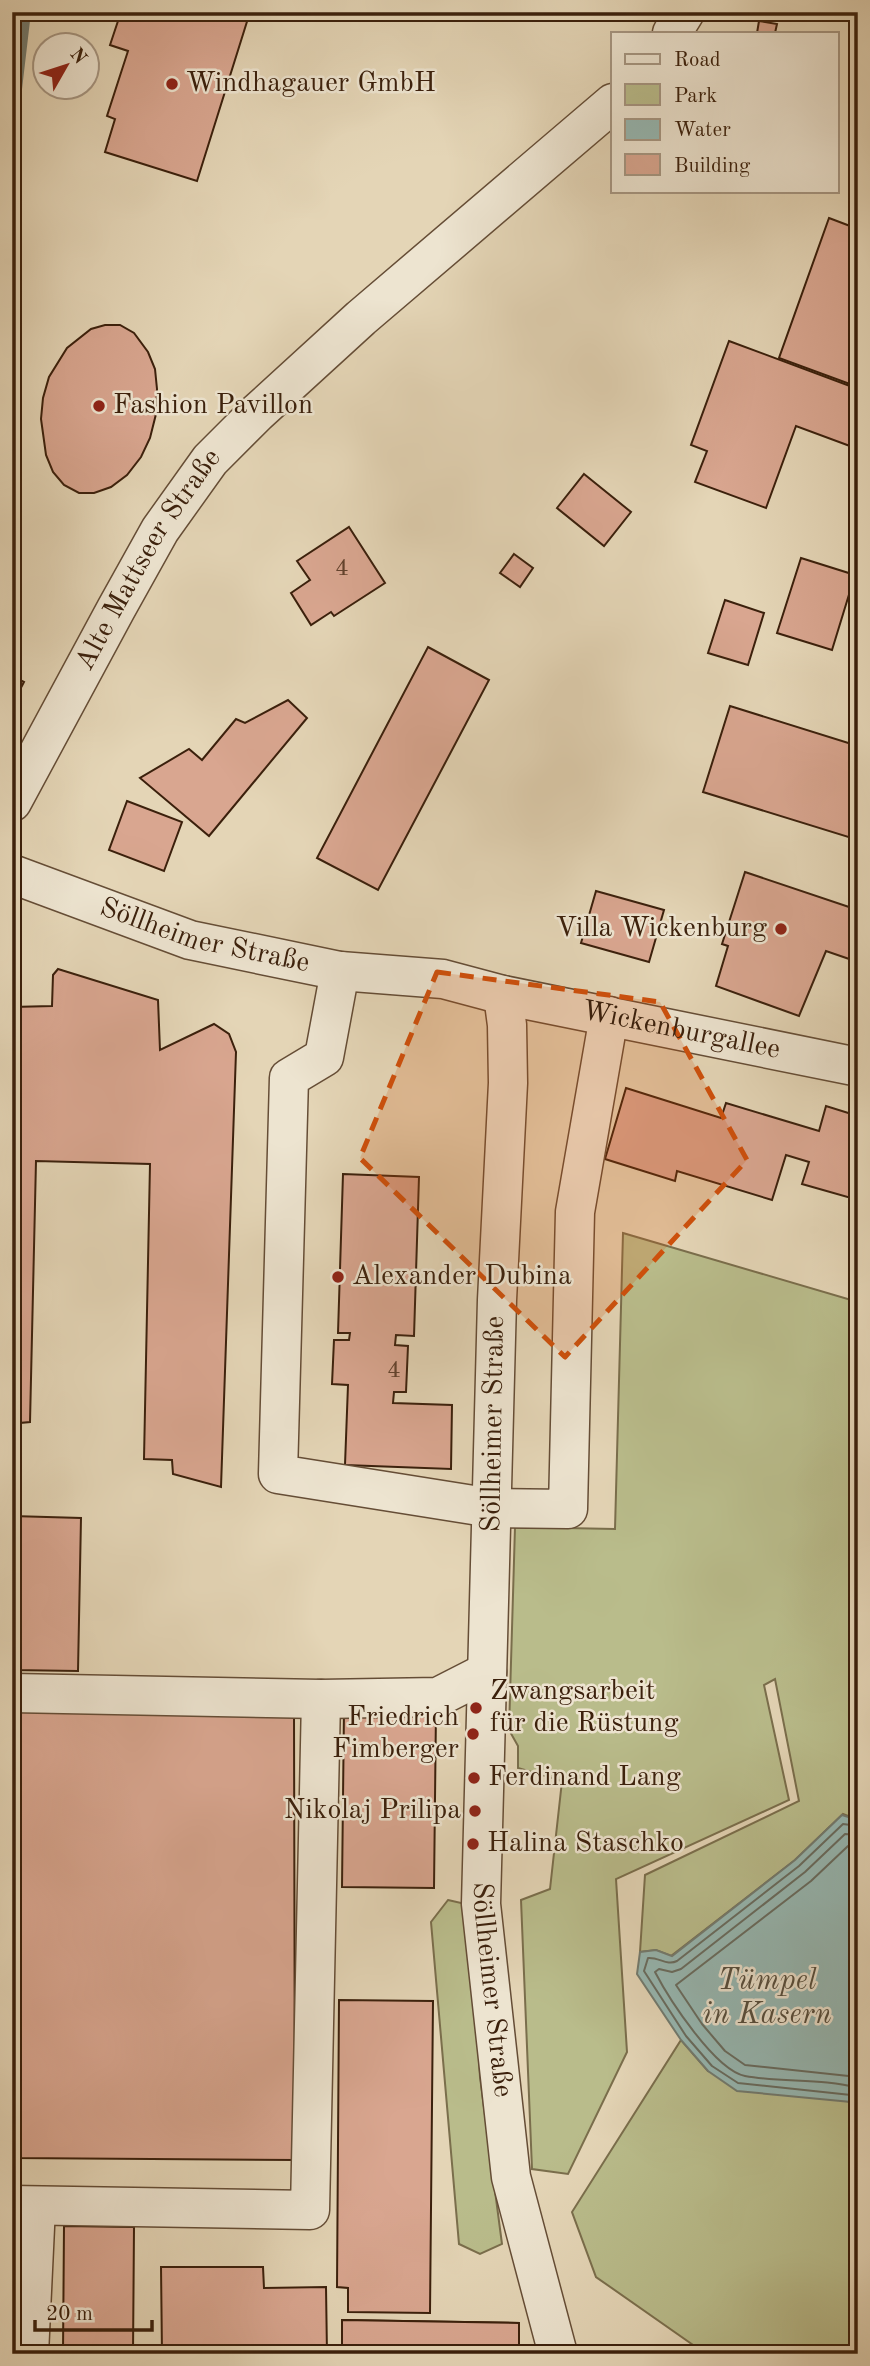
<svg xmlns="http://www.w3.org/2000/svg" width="870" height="2366" font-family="'Old Standard TT',serif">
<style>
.green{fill:#b9bc8b;stroke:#7a6e4c;stroke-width:2}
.water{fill:#96b8b3;stroke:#727b70;stroke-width:2}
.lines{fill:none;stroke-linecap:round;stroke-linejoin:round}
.shore{stroke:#686c60;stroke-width:2}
.stream{stroke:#727b70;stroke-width:12}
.building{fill:#d9a690;stroke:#3b200c;stroke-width:2}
.minor-casing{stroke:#654d36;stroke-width:41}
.minor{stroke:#ede4d0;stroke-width:38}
.marked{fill:#ce500c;fill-opacity:0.2;stroke:#ce500c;stroke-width:5;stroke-dasharray:14 9;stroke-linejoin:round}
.poi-dot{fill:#8f2418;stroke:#ede4d0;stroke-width:2.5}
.labels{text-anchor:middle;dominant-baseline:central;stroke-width:5;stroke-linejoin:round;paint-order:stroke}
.number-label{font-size:24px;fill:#62422d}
.poi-label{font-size:28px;fill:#3b200c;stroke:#ede4d0;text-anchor:start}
.street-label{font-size:28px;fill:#3b200c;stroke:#ede4d0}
.water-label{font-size:30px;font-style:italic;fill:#564e3e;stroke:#ede4d0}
</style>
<rect width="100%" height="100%" fill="#e4d5b6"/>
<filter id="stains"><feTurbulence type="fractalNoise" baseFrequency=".00286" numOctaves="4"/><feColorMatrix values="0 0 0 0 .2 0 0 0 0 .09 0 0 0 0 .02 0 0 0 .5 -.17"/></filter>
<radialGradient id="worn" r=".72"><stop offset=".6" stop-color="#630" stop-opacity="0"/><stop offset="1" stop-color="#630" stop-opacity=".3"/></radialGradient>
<!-- green -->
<g class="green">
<polygon points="623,1233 858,1302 858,1820 843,1814 795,1860 671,1956 656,1950 640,1952 645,1875 799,1801 775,1679 764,1685 789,1800 616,1879 627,2052 568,2174 532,2169 521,1900 550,1889 562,1781 518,1768 518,1746 509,1730 515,1527 615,1529"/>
<polygon points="448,1900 470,1905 480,2077 502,2244 480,2254 459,2244 431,1922"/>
<polygon points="681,2040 708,2071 851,2102 858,2106 858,2354 706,2354 596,2277 572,2212"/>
</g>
<!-- water -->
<polygon class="water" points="842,1815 858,1820 858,2106 851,2102 737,2091 708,2071 681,2040 637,1974 640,1952 656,1950 672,1956 795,1860"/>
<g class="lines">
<!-- shore -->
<g class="shore">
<path d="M858 1826 843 1824 799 1866 677 1961C667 1966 659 1957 648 1958L644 1971 686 2036 712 2066 738 2083 851 2095 858 2098"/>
<path d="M858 1835 845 1834 805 1872 681 1969 672 1972 659 1969 655 1972C669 1999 715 2070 745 2076 782 2083 822 2078 858 2088"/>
<polyline points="858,1846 848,1846 811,1881 676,1985 702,2024 725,2051 745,2065 858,2077"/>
</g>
<!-- stream -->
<polyline class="stream" points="12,123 25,12"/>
</g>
<!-- building -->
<g class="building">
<polygon points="121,12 250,12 197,181 105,152 115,119 107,116 128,51 110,45"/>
<polygon points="759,21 777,24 775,33 757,33"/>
<polygon points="829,218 858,229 858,387 779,358"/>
<polygon points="105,325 120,325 134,333 148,352 155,369 157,389 156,414 150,438 141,457 127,475 111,487 94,493 79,493 64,485 53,472 46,455 41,419 43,398 49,377 67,348 91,329"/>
<polygon points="729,341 858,389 858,449 796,426 766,508 695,482 707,451 691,445"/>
<polygon points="584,474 631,512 604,546 557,508"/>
<polygon points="349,527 385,583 334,616 331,612 311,625 291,593 310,580 297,561"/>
<polygon points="514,554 533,568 520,587 500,573"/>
<polygon points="801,558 855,575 832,650 777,633"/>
<polygon points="725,600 764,613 748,665 708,653"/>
<polygon points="428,647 489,680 378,890 317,858"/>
<polygon points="12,676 24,682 12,705"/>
<polygon points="288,700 307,718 209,836 140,778 189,749 202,760 236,719 245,723"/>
<polygon points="730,706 858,746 858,840 703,792"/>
<polygon points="127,801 182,822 164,871 109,850"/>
<polygon points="745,872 858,910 858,962 826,951 799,1016 716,986 728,946 722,944"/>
<polygon points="596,891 664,910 649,962 581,943"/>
<polygon points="58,969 158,1000 160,1050 214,1024 229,1034 236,1052 221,1487 173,1474 172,1460 144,1459 150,1164 36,1161 30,1422 20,1423 20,1448 12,1447 12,1007 52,1006 53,975"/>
<polygon points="626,1088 721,1118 726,1103 819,1131 826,1106 858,1116 858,1200 802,1184 809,1162 786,1155 772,1200 677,1171 675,1181 605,1159"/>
<polygon points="343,1174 419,1177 414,1336 396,1335 395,1345 408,1346 406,1392 394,1392 393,1403 452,1405 451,1469 345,1465 348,1385 332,1384 334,1340 349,1340 350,1333 338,1333"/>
<polygon points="12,1516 81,1518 78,1671 12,1670"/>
<polygon points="12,1707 294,1712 295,2160 12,2158"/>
<polygon points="344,1709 436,1710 434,1888 342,1887"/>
<polygon points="339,2000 433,2001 430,2313 348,2312 348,2288 337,2287"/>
<polygon points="64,2226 134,2227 133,2354 63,2354"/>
<polygon points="161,2267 263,2267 264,2288 326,2287 327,2354 162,2354"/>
<polygon points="342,2320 519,2323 519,2354 342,2354"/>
<polygon points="342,2320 519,2323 519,2354 342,2354"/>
</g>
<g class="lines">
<!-- minor casing -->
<g class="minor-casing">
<g id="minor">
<polyline points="672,33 685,12"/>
<path id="s1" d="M12 802 116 609 160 530 210 460 257 413 361 318 613 103"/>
<path id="s2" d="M12 874 190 940 340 971 443 979 503 995 858 1067"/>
<polyline points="340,971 324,1057 289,1078 278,1474 492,1508 568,1509 575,1212 609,1016"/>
<path id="s3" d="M503 995 507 1025 508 1083 497 1300 481 1904 511 2177 558 2354"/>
<polyline points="12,1693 321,1699 438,1697 487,1672"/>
<polyline points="12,2205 310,2210 321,1699"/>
<polyline points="29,2354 36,2206"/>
</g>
</g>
<!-- minor -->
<use href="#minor" class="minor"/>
</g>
<!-- marked area -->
<path class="marked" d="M437 972 660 1002 747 1160 565 1357 360 1158Z"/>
<!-- markers -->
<g class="poi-dot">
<circle cx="172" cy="84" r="7"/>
<circle cx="99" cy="406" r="7"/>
<circle cx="781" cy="929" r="7"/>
<circle cx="338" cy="1277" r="7"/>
<circle cx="476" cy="1708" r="7"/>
<circle cx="473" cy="1734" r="7"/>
<circle cx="474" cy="1778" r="7"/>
<circle cx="475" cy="1811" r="7"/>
<circle cx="473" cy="1844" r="7"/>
</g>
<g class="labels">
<!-- number labels -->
<g class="number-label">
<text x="342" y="569">4</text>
<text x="394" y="1371">4</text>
</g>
<!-- poi labels -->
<g class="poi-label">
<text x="186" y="84">Windhagauer GmbH</text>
<text x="113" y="406">Fashion Pavillon</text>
<text x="767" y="929" text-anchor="end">Villa Wickenburg</text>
<text x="352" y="1277">Alexander Dubina</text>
<text x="490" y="1692">Zwangsarbeit<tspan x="490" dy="32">für die Rüstung</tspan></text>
<text x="459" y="1718" text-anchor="end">Friedrich<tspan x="459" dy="32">Fimberger</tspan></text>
<text x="488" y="1778">Ferdinand Lang</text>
<text x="461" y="1811" text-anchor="end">Nikolaj Prilipa</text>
<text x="487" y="1844">Halina Staschko</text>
</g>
<!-- street labels -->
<g class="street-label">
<text stroke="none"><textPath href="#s1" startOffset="278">Alte Mattseer Straße</textPath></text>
<text stroke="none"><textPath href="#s2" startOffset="203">Söllheimer Straße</textPath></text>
<text stroke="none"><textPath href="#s2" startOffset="690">Wickenburgallee</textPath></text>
<text transform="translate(494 1424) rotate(-89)">Söllheimer Straße</text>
<text stroke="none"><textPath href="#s3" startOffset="996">Söllheimer Straße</textPath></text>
</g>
<!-- water labels -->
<g class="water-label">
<text x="767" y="1981">Tümpel<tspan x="767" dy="34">in Kasern</tspan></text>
</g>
</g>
<!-- margin -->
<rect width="870" height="2366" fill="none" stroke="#e4d5b6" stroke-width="42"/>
<rect x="14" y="14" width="842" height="2338" fill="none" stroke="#3b200c" stroke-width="3.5"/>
<rect x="21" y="21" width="828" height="2324" fill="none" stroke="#3b200c" stroke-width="2"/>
<!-- legend -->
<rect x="611" y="32" width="228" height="161" fill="#ede4d0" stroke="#a69682" stroke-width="2"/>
<rect x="625" y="54" width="35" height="10" fill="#ede4d0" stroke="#a69682" stroke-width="2"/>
<text x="674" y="66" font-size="21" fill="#3b200c">Road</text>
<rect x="625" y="84" width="35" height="21" fill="#b9bc8b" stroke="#a69682" stroke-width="2"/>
<text x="674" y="102" font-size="21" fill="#3b200c">Park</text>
<rect x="625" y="119" width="35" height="21" fill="#96b8b3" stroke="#a69682" stroke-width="2"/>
<text x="674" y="136" font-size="21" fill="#3b200c">Water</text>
<rect x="625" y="154" width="35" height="21" fill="#d9a690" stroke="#a69682" stroke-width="2"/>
<text x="674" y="172" font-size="21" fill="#3b200c">Building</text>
<!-- north arrow -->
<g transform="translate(66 66) rotate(51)"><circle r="33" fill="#ede4d0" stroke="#a69682" stroke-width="2"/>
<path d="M0-5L12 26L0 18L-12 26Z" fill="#8f2418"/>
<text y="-10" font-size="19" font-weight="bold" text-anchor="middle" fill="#3b200c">N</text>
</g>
<!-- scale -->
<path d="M35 2320v10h117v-10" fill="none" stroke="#3b200c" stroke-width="3.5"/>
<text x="46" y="2320" font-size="21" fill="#3b200c" stroke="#ede4d0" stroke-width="5" paint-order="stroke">20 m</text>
<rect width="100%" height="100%" filter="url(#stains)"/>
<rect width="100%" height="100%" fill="url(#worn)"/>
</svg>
